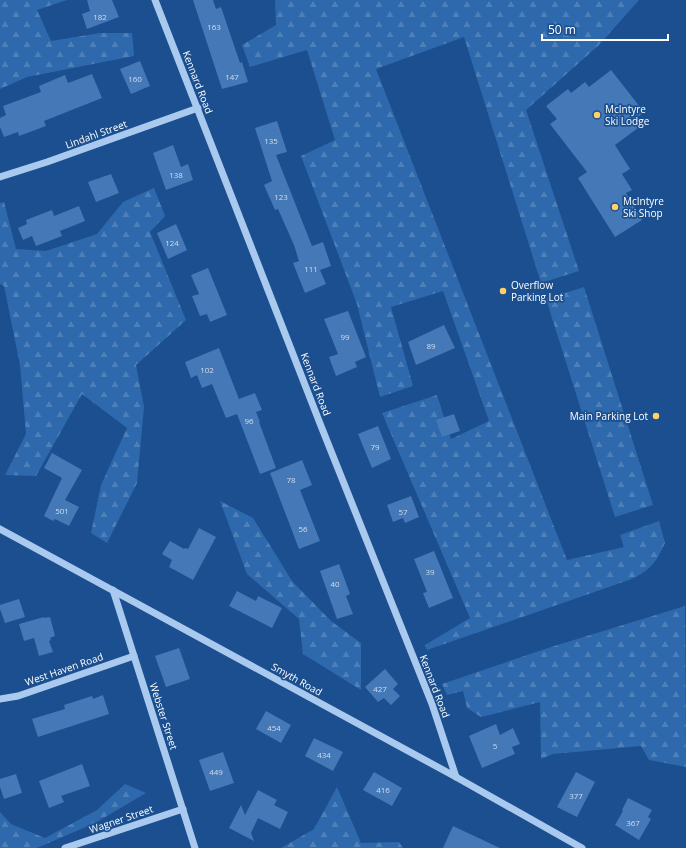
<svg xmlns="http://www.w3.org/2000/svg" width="686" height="848" font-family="'Open Sans',sans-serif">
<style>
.forest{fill:url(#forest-firs)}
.building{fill:#4478b7}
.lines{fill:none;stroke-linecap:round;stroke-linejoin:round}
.minor{stroke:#a9c9ee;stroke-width:7}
.poi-dot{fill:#ffd166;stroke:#1b4f8f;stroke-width:1.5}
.labels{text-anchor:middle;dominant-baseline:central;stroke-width:3.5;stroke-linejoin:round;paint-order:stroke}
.number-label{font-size:8px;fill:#d0dded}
.street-label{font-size:10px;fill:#fff;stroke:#1b4f8f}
.poi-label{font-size:10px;fill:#fff;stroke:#1b4f8f;text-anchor:start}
</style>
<defs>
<pattern id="forest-firs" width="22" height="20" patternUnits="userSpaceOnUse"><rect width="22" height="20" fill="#2e69ad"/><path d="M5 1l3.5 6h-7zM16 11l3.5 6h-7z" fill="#4d80b9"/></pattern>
</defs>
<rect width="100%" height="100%" fill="#1b4f8f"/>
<!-- forest -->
<g class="forest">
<polygon points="0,0 67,0 37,10 51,41 100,33 132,33 134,56 27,77 0,89"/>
<path d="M275 0H639L599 45 526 110 579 271 541 283 464 37 376 69 567 560 624 547 620 535 659 521 665 543C656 563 650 571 629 580L427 650 425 645 470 618 382 413 437 395 451 439 489 421 443 291 391 307 413 386 380 397 357 304 301 156 335 140 307 50 250 67 242 45 276 25Z"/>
<polygon points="154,188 165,216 150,232 186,320 136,365 144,407 137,483 107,543 91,533 101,485 127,428 82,394 36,476 5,475 26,434 20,365 4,286 0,284 0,203 4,202 16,249 46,251 97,234 123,202"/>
<polygon points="584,287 653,505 615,517 546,299"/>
<polygon points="220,501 253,518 292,581 331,621 361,643 361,690 303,654 299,619 247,574"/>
<polygon points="685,606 686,767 649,760 641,746 553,754 541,759 540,702 481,717 467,708 463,691 447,695 442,684 551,647"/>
<polygon points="125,784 146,793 95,823 37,848 0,848 0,812 11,824 45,838 97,810"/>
<polygon points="337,787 361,843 399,842 403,848 281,848 314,829"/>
</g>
<!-- building -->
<g class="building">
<polygon points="87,0 112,0 119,17 87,29 82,14 90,11"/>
<polygon points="193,0 213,0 216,9 221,7 240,63 242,62 248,82 222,89"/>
<polygon points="140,61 150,86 131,94 120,69"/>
<polygon points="611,70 644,112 637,118 642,125 615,145 630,169 622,174 632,190 626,193 642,220 615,237 578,178 587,172 550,124 557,119 546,106 568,89 571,93 585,82 589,87"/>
<polygon points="92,74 102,98 44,121 46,126 19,136 18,132 4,137 0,127 0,118 6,115 3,106 41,92 39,86 65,75 68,83"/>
<polygon points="277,121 287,152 276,155 312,246 323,242 331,266 320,270 326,284 305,293 293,263 299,261 294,245 278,209 275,210 264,185 272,181 255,128"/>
<polygon points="173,145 181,167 188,164 193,180 166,190 153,153"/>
<polygon points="111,174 119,193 96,202 88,182"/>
<polygon points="79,206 85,221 60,231 62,236 36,246 32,236 23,240 18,228 27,224 26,220 52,210 54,216"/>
<polygon points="176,224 187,250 168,259 157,233"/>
<polygon points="208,268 227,315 210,322 207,314 200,316 192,296 199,294 191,275"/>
<polygon points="348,311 366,357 355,362 357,367 336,376 329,357 338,354 324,319"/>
<polygon points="444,325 455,348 416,365 408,342"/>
<polygon points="219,348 239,399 255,393 262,410 256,412 260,422 259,422 276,468 260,474 237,414 226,418 212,384 202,388 197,375 191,378 185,362"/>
<polygon points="454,414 460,431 442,437 436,420"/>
<polygon points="378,426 391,459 372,468 358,434"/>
<polygon points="52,453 82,470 65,500 79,507 69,526 55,519 53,521 44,516 62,478 44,468"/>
<polygon points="302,460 312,485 300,490 320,541 299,549 270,473"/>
<polygon points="411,496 419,517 405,523 403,518 393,522 387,505"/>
<polygon points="199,528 216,537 193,580 169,567 172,560 162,554 170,541 184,549 185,548 188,549"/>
<polygon points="434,551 453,598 429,608 423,593 427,592 414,559"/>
<polygon points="339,564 350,594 346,596 353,614 337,619 320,571"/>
<polygon points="237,591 256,601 258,596 282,608 272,628 229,606"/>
<polygon points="19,599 25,617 5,623 0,609 0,605"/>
<polygon points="44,617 44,618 50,617 55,636 50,638 51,640 49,641 53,652 39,656 34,638 24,641 19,624"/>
<polygon points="179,648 190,679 166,687 155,656"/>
<polygon points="385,669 398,684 393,689 400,696 391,705 384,698 378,702 365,687"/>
<polygon points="103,695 109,714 38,737 32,719 65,709 64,705 92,696 93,699"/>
<polygon points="266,711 291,725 281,743 256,729"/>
<polygon points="496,724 500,735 513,728 520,744 512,747 515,754 482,768 469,736"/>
<polygon points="314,738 343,752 333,771 305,756"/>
<polygon points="223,752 234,783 210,791 199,760"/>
<polygon points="82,764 90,786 61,796 64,802 49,808 39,781"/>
<polygon points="374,772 402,788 392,806 363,790"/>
<polygon points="576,772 595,782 577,817 557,807"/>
<polygon points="16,774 22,793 4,799 0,787 0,779"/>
<polygon points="258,790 277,800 274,805 288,812 280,829 258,818 251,833 254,841 229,828 241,805 245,815"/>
<polygon points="628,798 652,810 648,817 651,819 639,840 615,825 623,811 622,810"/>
<polygon points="453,826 500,848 443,848"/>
</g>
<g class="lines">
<!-- minor -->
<g class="minor">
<polyline points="155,0 321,426 432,704 456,777"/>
<polyline points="0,177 47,162 198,108"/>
<polyline points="0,529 456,777 582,848"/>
<polyline points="113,590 195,848"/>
<polyline points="0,699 18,696 134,656"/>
<polyline points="65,848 183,809"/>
</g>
</g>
<!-- markers -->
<g class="poi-dot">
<circle cx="597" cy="115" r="4"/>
<circle cx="615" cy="207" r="4"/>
<circle cx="503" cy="291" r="4"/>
<circle cx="656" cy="416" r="4"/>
</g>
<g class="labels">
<!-- number labels -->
<g class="number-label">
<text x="100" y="16">182</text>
<text x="214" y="26">163</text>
<text x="232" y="76">147</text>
<text x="135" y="78">160</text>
<text x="271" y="140">135</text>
<text x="176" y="174">138</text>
<text x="281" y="196">123</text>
<text x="172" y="242">124</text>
<text x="311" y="268">111</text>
<text x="345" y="336">99</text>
<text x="431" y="345">89</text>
<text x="207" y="369">102</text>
<text x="249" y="420">96</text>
<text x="375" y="446">79</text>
<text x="291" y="479">78</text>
<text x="62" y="510">501</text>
<text x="403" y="511">57</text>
<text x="303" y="528">56</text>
<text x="430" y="571">39</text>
<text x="335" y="583">40</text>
<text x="380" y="688">427</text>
<text x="274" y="727">454</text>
<text x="495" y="745">5</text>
<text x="324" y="754">434</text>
<text x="216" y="771">449</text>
<text x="383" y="789">416</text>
<text x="576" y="795">377</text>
<text x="633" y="822">367</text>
</g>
<!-- street labels -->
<g class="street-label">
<text transform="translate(198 82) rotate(69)">Kennard Road</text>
<text transform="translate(96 134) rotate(-20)">Lindahl Street</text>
<text transform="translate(316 384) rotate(69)">Kennard Road</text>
<text transform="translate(64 669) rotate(-19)">West Haven Road</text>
<text transform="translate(297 679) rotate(29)">Smyth Road</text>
<text transform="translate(435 686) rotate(69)">Kennard Road</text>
<text transform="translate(164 716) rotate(72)">Webster Street</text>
<text transform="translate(121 819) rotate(-19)">Wagner Street</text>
</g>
<!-- poi labels -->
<g class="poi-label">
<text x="605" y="109">McIntyre<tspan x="605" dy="12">Ski Lodge</tspan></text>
<text x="623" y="201">McIntyre<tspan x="623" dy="12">Ski Shop</tspan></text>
<text x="511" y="285">Overflow<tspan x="511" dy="12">Parking Lot</tspan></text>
<text x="648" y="416" text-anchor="end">Main Parking Lot</text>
</g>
</g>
<!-- scale -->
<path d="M542 34v6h126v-6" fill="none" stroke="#ffffff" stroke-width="2"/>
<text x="548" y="34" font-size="12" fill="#ffffff" stroke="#1b4f8f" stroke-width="3" paint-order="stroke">50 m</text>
</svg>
